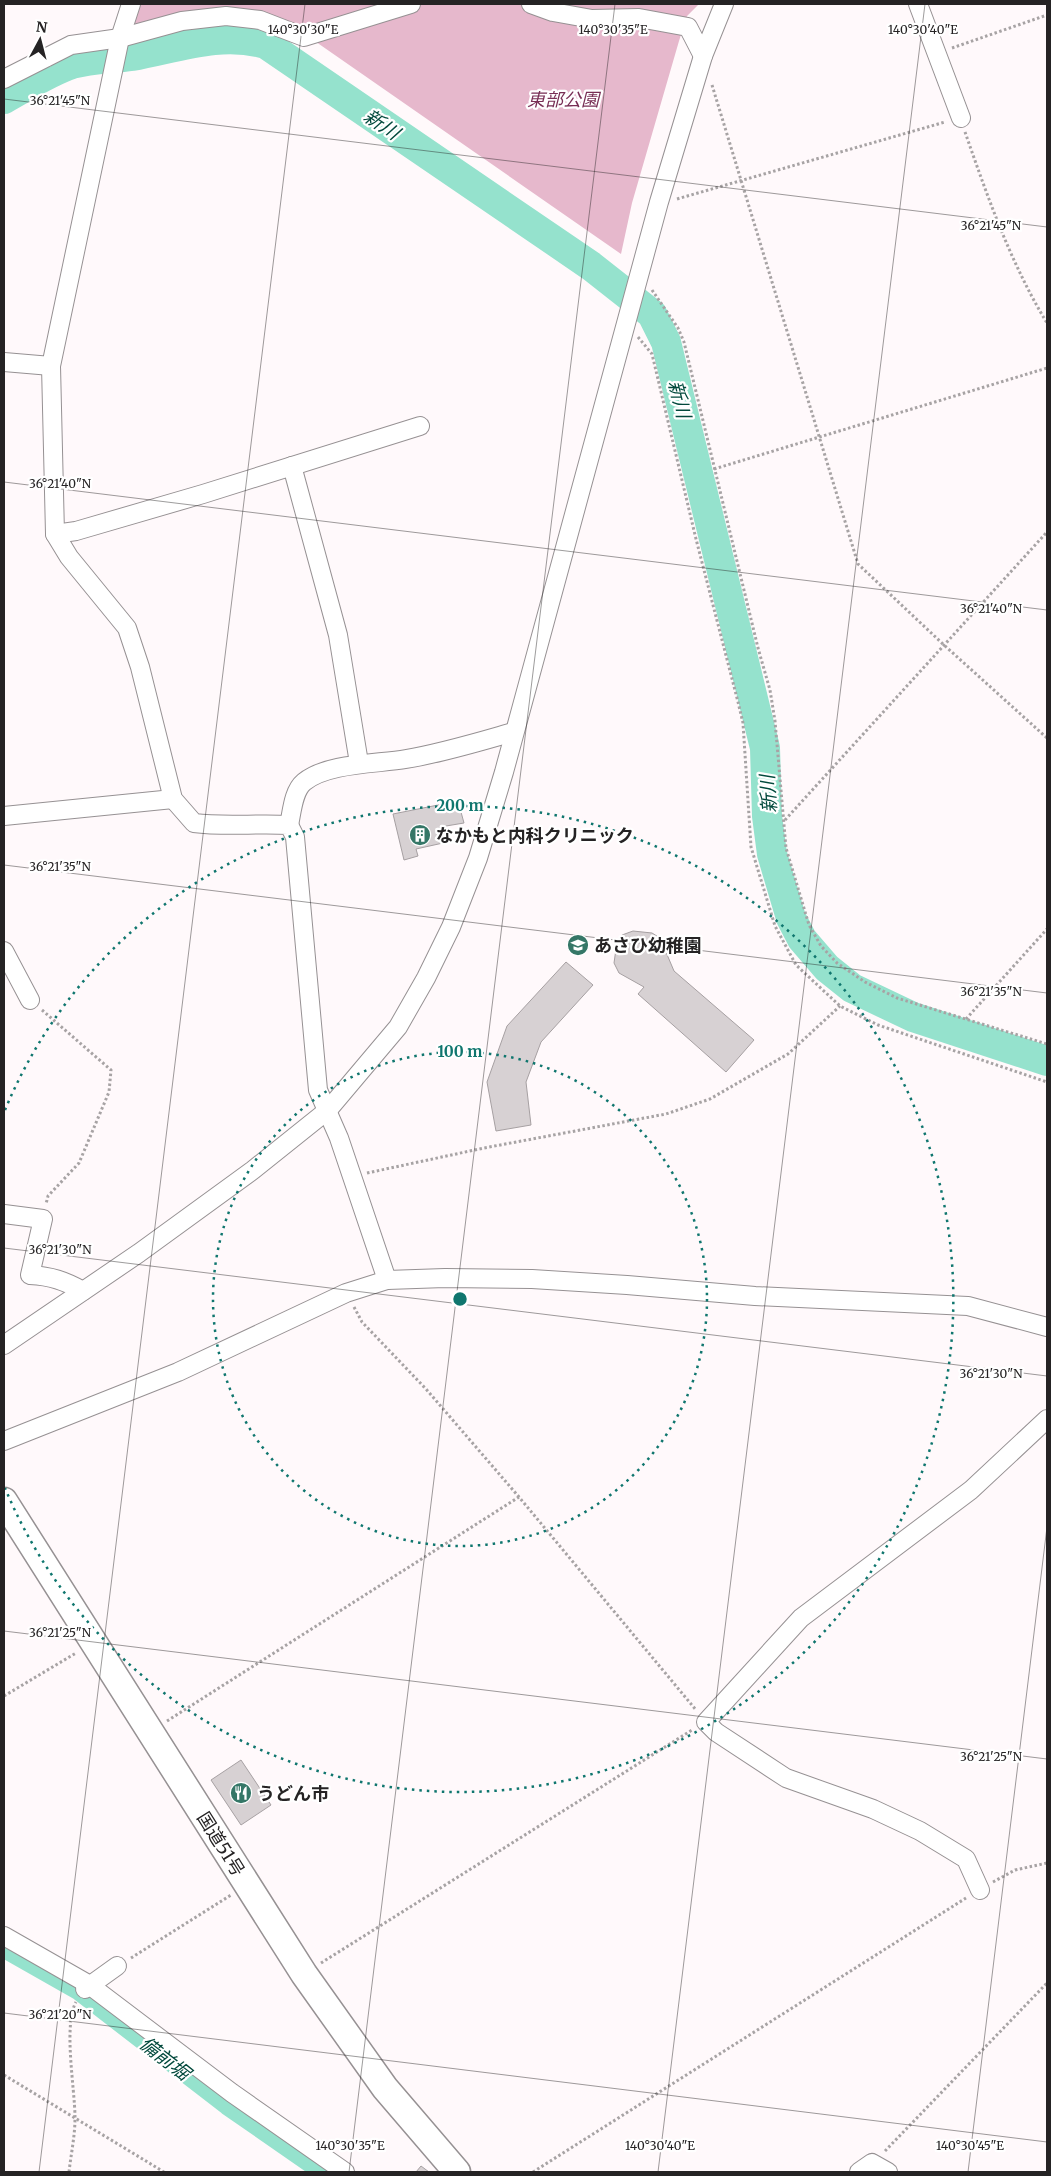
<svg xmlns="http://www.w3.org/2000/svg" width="1051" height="2176" font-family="Merriweather,'Noto Sans JP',serif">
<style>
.green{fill:#e6b8cc}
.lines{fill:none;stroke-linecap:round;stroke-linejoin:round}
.canal{stroke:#95e2cd;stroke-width:18}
.river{stroke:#95e2cd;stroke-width:30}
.building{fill:#d7d1d3;stroke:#a6a0a2}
.minor-casing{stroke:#969193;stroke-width:20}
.highway-casing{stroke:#969193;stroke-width:29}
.path{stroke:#a7a3a4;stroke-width:3;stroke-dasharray:2.5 2.5;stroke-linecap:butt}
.minor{stroke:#fff;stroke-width:18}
.highway{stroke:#fff;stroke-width:26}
.ticks{fill:none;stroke:#252324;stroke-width:1;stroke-opacity:0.45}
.ring{fill:none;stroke:#0f766e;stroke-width:2.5;stroke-dasharray:2.5 5}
.labels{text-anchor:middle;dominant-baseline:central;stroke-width:4.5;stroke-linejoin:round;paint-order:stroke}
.park-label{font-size:18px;font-style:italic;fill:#782f55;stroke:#fff}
.poi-label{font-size:18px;font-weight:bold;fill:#252324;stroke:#fff;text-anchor:start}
.street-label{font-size:18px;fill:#252324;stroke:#fff}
.water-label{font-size:19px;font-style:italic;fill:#02493c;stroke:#fff}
.ticks-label{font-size:12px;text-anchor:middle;fill:#252324;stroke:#fff;stroke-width:4.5;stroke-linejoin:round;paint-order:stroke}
.centre{fill:#0f766e;stroke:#fff;stroke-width:2.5}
.ring-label{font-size:15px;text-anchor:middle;font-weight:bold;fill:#0f766e;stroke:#fff;stroke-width:4.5;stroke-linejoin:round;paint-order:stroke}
</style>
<rect width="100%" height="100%" fill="#fff9fb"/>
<!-- green -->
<polygon class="green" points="138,4 699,4 687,16 679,41 632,203 621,254 319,44 302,30 281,20 137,27 133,19"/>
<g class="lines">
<!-- canal -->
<polyline class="canal" points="4,1949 78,1991 227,2106 322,2172"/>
<!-- river -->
<path class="river" d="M4 99C26 87 48 72 72 64 92 58 111 59 132 56 177 48 220 31 266 44L591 266 652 314 666 342 765 748 767 816 772 854 791 918 802 939 827 968 852 988 913 1017 1047 1061"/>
</g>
<!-- building -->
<g class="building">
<polygon points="458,801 464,823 440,827 443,843 416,849 418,856 404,860 393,814"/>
<polygon points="633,931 652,933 660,938 674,971 754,1040 726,1072 638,994 644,987 619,973 614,963 616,949 622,935"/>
<polygon points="566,962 593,985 541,1042 526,1082 531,1125 496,1131 487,1082 507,1026"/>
<polygon points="241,1760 271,1805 241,1825 211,1780"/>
<polygon points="421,2166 429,2172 416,2172"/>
</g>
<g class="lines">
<!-- minor casing -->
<g class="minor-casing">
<g id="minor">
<path d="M131 4 120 38 51 366 55 534 69 557 127 628 140 667 173 799 194 823C225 827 257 823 289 825L295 837 318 1090 339 1138 387 1280"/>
<polyline points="531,4 553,12 592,19 639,18 688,27 703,56"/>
<polyline points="918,4 961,118"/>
<polyline points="4,79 71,45 120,38 182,21 226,16 260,20 304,37 411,4"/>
<polyline points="4,362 51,366"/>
<polyline points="292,466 338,635 359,763"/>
<polyline points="55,534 76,531 203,494 420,426"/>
<polyline points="4,816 173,799"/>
<path d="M289 825C292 812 293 791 304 782 327 763 377 764 406 759 442 753 478 742 513 732"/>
<polyline points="4,951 30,1000"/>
<path d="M4 1214 43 1219 30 1275C51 1276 65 1281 83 1291"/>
<polyline points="4,1345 139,1253 253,1170 328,1110 398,1027 426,978 451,927 478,858 504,772 659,202 703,56 724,4"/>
<polyline points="4,1441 178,1372 346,1293 387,1280 445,1278 532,1279 627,1285 755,1296 968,1306 1047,1327"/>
<polyline points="980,1890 966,1859 920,1831 873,1809 786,1778 716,1732 706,1722 801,1618 971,1490 1047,1419"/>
<polyline points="4,1936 88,1984 232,2093 345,2172"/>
<polyline points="85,1989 117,1966"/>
<polyline points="859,2172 872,2163 888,2172"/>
</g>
</g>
<!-- highway casing -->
<g class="highway-casing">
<polyline id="highway" points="4,1501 304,1974 385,2088 457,2172"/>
</g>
<!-- path -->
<g class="path">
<polyline points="952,48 1047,15"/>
<polyline points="712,85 858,564 944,645 1047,738"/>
<path d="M965 132C988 198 1011 264 1047 323"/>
<polyline points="677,199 945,122"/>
<polyline points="652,290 678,328 684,342 758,648 770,690 775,721 786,848 809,925 821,946 837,963 865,982 897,998 1047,1044"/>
<polyline points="638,337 652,354 696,539 738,702 743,723 751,847 775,926 796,965 840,1006 878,1025 1047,1082"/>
<polyline points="714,469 1047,368"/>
<polyline points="785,820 1047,532"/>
<polyline points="42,1010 111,1070 109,1092 79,1163 48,1196 46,1204"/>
<polyline points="966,1019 1047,929"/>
<polyline points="367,1173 484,1148 666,1114 710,1099 788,1054 840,1006"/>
<polyline points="354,1307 362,1322 426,1389 519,1497 696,1710"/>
<polyline points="4,1696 76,1653"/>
<polyline points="167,1721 519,1497"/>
<polyline points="993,1882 1015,1870 1047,1863"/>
<polyline points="131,1958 231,1895"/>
<polyline points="321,1963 692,1730"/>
<polyline points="4,2075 164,2172"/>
<polyline points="885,2151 1047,1983"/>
<path d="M69 2172C71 2154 75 2136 75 2118 75 2089 63 2025 76 2002"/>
<polyline points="533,2172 966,1898"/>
</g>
<!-- minor -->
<use href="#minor" class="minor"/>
<!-- highway -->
<use href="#highway" class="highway"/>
</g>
<!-- ticks -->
<path class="ticks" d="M4 99 1047 227M4 482 1047 610M4 865 1047 993M4 1248 1047 1376M4 1631 1047 1759M4 2013 1047 2142M39 2172 305 4M349 2172 615 4M658 2172 925 4M968 2172 1047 1527"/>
<!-- distance rings -->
<g class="ring">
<circle cx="460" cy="1299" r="247"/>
<path d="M5 1110A493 493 0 1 1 5 1488"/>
</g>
<!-- icons -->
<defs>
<g id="building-disc" transform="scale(1.125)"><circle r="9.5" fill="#357767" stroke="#fff"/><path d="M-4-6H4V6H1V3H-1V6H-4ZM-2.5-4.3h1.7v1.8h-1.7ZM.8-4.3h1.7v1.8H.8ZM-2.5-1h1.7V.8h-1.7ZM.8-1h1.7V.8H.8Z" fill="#fff"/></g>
<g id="school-disc" transform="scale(1.125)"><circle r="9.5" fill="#357767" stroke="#fff"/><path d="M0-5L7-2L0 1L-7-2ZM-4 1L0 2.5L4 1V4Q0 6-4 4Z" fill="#fff"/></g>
<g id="restaurant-disc" transform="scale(1.125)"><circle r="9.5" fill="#357767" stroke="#fff"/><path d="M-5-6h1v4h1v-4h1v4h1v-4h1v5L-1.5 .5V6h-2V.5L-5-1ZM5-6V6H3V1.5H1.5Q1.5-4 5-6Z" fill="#fff"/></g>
</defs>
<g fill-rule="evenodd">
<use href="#building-disc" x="420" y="835"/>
<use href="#school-disc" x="578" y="945"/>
<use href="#restaurant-disc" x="241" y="1793"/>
</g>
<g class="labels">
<!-- park labels -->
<g class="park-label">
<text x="563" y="99">東部公園</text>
</g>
<!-- poi labels -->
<g class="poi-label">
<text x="436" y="835">なかもと内科クリニック</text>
<text x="594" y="945">あさひ幼稚園</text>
<text x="257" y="1793">うどん市</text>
</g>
<!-- street labels -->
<g class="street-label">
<text transform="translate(221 1844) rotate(58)">国道51号</text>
</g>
<!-- water labels -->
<g class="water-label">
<text transform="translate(382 124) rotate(34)">新川</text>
<text transform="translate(680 399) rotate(76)">新川</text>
<text transform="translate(768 794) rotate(-94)">新川</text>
<text transform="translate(165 2058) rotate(38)">備前堀</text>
</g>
</g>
<g class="ticks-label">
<text x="303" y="34">140°30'30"E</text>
<text x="613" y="34">140°30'35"E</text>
<text x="923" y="34">140°30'40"E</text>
<text x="60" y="105">36°21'45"N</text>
<text x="991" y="230">36°21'45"N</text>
<text x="60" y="488">36°21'40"N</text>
<text x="991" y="613">36°21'40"N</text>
<text x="60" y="871">36°21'35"N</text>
<text x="991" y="996">36°21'35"N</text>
<text x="60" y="1254">36°21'30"N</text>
<text x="991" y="1378">36°21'30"N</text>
<text x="60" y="1637">36°21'25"N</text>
<text x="991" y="1761">36°21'25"N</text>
<text x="60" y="2019">36°21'20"N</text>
<text x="350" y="2150">140°30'35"E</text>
<text x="660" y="2150">140°30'40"E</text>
<text x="970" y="2150">140°30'45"E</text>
</g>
<circle cx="460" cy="1299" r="8" class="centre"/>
<g class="ring-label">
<text x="460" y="811">200 m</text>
<text x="460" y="1057">100 m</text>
</g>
<!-- border -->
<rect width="1051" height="2176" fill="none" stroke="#252324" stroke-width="10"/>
<!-- north arrow -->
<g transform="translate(40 40) rotate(7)" stroke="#ffffff" stroke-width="4" paint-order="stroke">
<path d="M0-4L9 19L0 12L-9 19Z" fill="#252324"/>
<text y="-8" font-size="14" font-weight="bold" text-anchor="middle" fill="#252324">N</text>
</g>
</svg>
